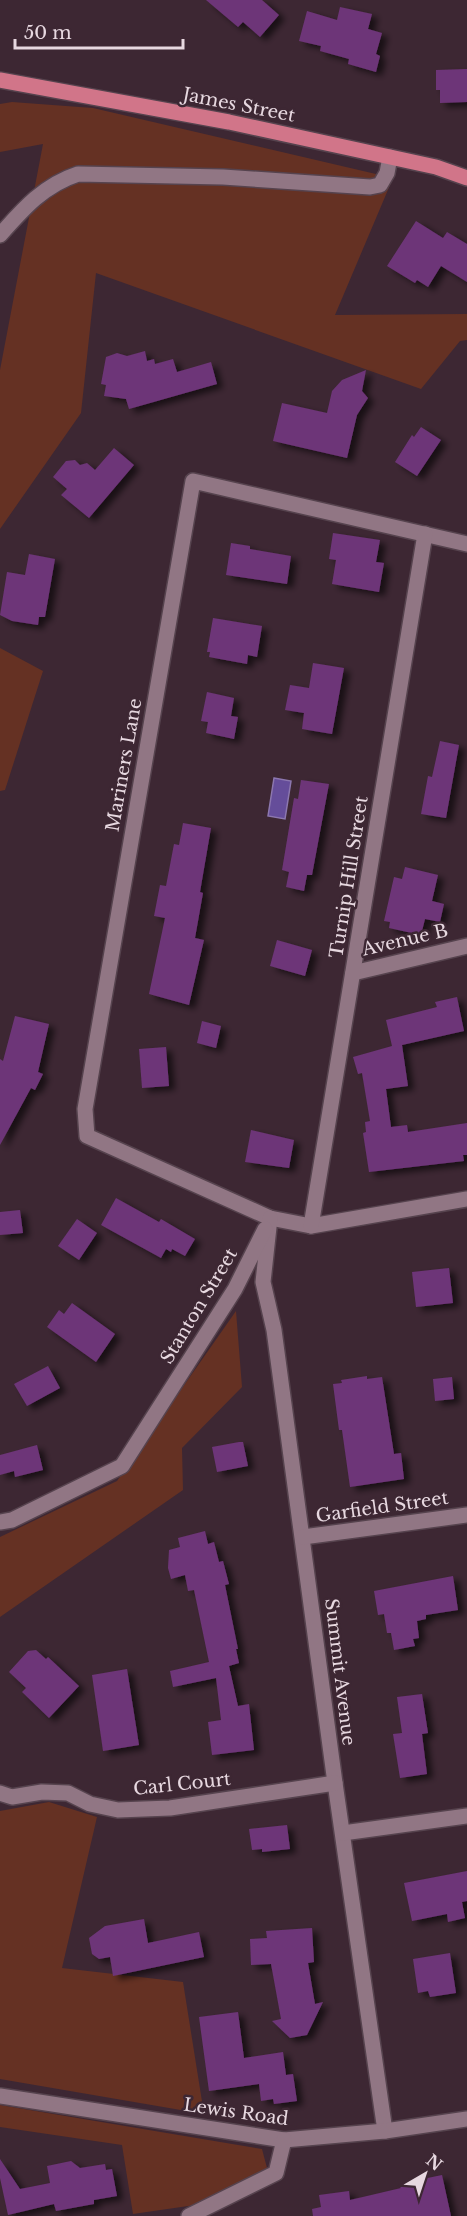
<svg xmlns="http://www.w3.org/2000/svg" width="467" height="2216" font-family="'Libre Baskerville',serif">
<style>
.green{fill:#653123}
.water{fill:#654d9a;stroke:#8c77af;stroke-width:1.5}
.building{fill:#6d3578;filter:url(#shadow)}
.lines{fill:none;stroke-linecap:round;stroke-linejoin:round}
.minor-casing{stroke:#56434e;stroke-width:18}
.major-casing{stroke:#56434e;stroke-width:18}
.minor{stroke:#917684;stroke-width:15}
.major{stroke:#d17589;stroke-width:15}
.labels{text-anchor:middle;dominant-baseline:central;stroke-width:5;stroke-linejoin:round;paint-order:stroke}
.street-label{font-size:18px;fill:#e7d8e0;stroke:#3d2733}
</style>
<defs>
<filter id="shadow"><feDropShadow dx="6" dy="4" stdDeviation="3" flood-color="#0009"/></filter>
</defs>
<rect width="100%" height="100%" fill="#3d2733"/>
<!-- green -->
<g class="green">
<polygon points="12,102 93,108 393,178 335,315 467,314 467,340 460,341 421,389 96,273 81,413 0,529 0,370 43,144 0,152 0,104"/>
<polygon points="0,648 43,671 5,790 0,791"/>
<polygon points="236,1311 242,1387 182,1448 183,1490 0,1617 0,1537 117,1481"/>
<polygon points="49,1802 97,1817 62,1968 183,1982 204,2114 0,2079 0,1811"/>
<polygon points="0,2105 262,2149 267,2168 195,2205 133,2214 122,2145 0,2127"/>
</g>
<!-- water -->
<polygon class="water" points="274,778 291,781 285,819 268,816"/>
<!-- building -->
<g class="building">
<polygon points="206,0 262,0 279,15 260,37 243,22 238,27"/>
<polygon points="340,7 372,14 368,29 382,33 376,54 380,56 376,72 348,64 349,59 320,51 321,46 299,41 307,11 337,20"/>
<polygon points="467,69 467,102 440,103 440,90 436,90 436,70"/>
<polygon points="416,221 443,238 447,232 467,244 467,282 441,266 428,287 417,280 415,283 387,266"/>
<polygon points="145,351 147,361 154,359 155,364 173,359 177,372 211,362 217,384 129,409 126,399 104,396 106,385 101,384 106,357 117,353 127,356"/>
<polygon points="366,370 362,391 368,398 357,415 347,458 273,441 282,403 327,413 332,391 342,380"/>
<polygon points="421,427 441,440 417,476 395,462 412,435 414,437"/>
<polygon points="114,448 134,465 89,518 61,495 67,489 53,477 66,461 75,460 80,465 87,463 95,470"/>
<polygon points="333,533 380,540 376,562 384,563 379,592 332,584 336,560 329,559"/>
<polygon points="231,543 250,546 250,549 291,556 287,584 226,575"/>
<polygon points="29,554 55,559 45,617 39,617 38,625 12,621 0,615 7,572 25,575"/>
<polygon points="213,618 262,626 257,657 248,655 247,664 209,657 210,652 207,652"/>
<polygon points="313,663 344,668 332,734 302,729 304,713 285,710 290,685 309,688"/>
<polygon points="207,692 234,698 231,716 238,717 234,739 206,733 208,722 201,721"/>
<polygon points="440,741 459,745 446,818 421,814 428,776 432,777"/>
<polygon points="301,780 329,784 312,875 307,875 304,891 286,887 289,872 282,870 294,798 298,799"/>
<polygon points="183,823 211,828 200,892 203,893 195,938 204,940 189,1005 149,994 165,918 154,916 160,885 166,886 174,844 179,845"/>
<polygon points="405,867 438,875 432,901 444,904 440,922 425,919 421,935 389,928 390,922 384,921 394,877 402,879"/>
<polygon points="277,940 312,950 305,976 270,966"/>
<polygon points="457,997 464,1031 402,1045 408,1086 386,1089 391,1127 407,1125 408,1132 467,1123 467,1155 463,1155 464,1161 369,1172 363,1133 366,1132 365,1122 370,1121 362,1073 358,1074 353,1057 392,1046 386,1020 437,1007 435,1002"/>
<polygon points="15,1016 49,1024 38,1072 43,1074 35,1090 31,1088 0,1145 0,1059 3,1061"/>
<polygon points="202,1021 221,1026 216,1048 197,1043"/>
<polygon points="166,1047 169,1086 142,1088 139,1049"/>
<polygon points="251,1130 294,1140 289,1168 245,1162"/>
<polygon points="116,1198 159,1222 161,1219 195,1239 185,1256 172,1249 171,1252 166,1249 161,1258 101,1225"/>
<polygon points="20,1210 23,1233 0,1235 0,1212"/>
<polygon points="77,1219 97,1233 79,1260 58,1246"/>
<polygon points="449,1268 453,1303 416,1307 412,1272"/>
<polygon points="72,1303 115,1334 96,1362 47,1327 59,1310 64,1314"/>
<polygon points="48,1366 60,1388 27,1406 14,1384"/>
<polygon points="367,1376 367,1379 382,1377 394,1454 401,1453 404,1479 350,1487 342,1430 339,1430 333,1384 342,1383 341,1380"/>
<polygon points="452,1377 454,1399 435,1401 433,1379"/>
<polygon points="239,1442 243,1442 248,1466 217,1472 212,1447"/>
<polygon points="37,1445 43,1470 15,1477 14,1471 0,1475 0,1455"/>
<polygon points="205,1531 208,1544 214,1542 219,1562 223,1561 229,1584 225,1585 238,1649 236,1649 239,1663 229,1666 238,1706 249,1704 254,1750 212,1755 208,1722 221,1720 216,1678 173,1687 170,1671 209,1662 194,1590 188,1591 185,1575 171,1579 168,1568 169,1550 180,1547 178,1538"/>
<polygon points="453,1576 458,1610 426,1615 426,1619 417,1621 419,1638 413,1639 415,1646 394,1650 391,1633 387,1633 384,1614 378,1615 374,1591"/>
<polygon points="36,1650 46,1659 48,1657 79,1686 49,1718 22,1692 26,1688 9,1672 28,1651"/>
<polygon points="127,1669 139,1745 103,1751 92,1675"/>
<polygon points="422,1694 428,1733 422,1734 427,1774 400,1778 393,1734 402,1733 397,1697"/>
<polygon points="287,1825 290,1849 262,1852 262,1849 252,1850 249,1829"/>
<polygon points="467,1871 467,1901 462,1902 465,1918 448,1922 447,1914 412,1921 404,1883"/>
<polygon points="144,1919 148,1943 199,1932 204,1957 113,1976 110,1957 99,1959 92,1954 89,1938 105,1926"/>
<polygon points="312,1928 314,1962 308,1963 315,2004 323,2002 307,2035 290,2038 272,2021 281,2019 271,1964 251,1965 250,1939 267,1938 266,1931"/>
<polygon points="450,1953 456,1993 430,1997 428,1991 418,1993 413,1959"/>
<polygon points="238,2012 244,2058 283,2052 286,2075 293,2074 297,2101 274,2104 273,2099 261,2101 259,2084 209,2091 199,2017"/>
<polygon points="0,2159 20,2189 50,2183 47,2166 71,2161 80,2168 105,2164 106,2170 112,2169 117,2196 94,2200 94,2204 56,2211 54,2204 8,2215 0,2178"/>
<polygon points="442,2175 451,2216 313,2216 312,2209 321,2207 319,2195 349,2191 350,2200 401,2188 400,2187 411,2184 413,2181"/>
</g>
<g class="lines">
<!-- minor casing -->
<g class="minor-casing">
<g id="minor">
<path d="M0 235C23 209 44 185 78 174L223 177 370 187 380 185 387 173 390 157"/>
<polyline points="467,544 193,481 85,1109 87,1136 270,1218 311,1226 467,1199"/>
<polyline points="353,973 467,946"/>
<polyline points="270,1218 263,1282 274,1330 335,1783 385,2131"/>
<polyline points="311,1226 425,534"/>
<polyline points="0,1522 12,1520 122,1466 235,1289 265,1229"/>
<polyline points="303,1537 467,1515"/>
<polyline points="0,1793 12,1797 42,1792 68,1793 90,1804 118,1810 170,1808 335,1783"/>
<polyline points="343,1833 467,1816"/>
<polyline points="0,2096 284,2140 385,2131 467,2119"/>
<polyline points="189,2216 276,2173 284,2140"/>
</g>
</g>
<!-- major casing -->
<g class="major-casing">
<polyline id="major" points="0,80 229,122 436,167 467,178"/>
</g>
<!-- minor -->
<use href="#minor" class="minor"/>
<!-- major -->
<use href="#major" class="major"/>
</g>
<g class="labels">
<!-- street labels -->
<g class="street-label">
<text transform="translate(239 105) rotate(11)">James Street</text>
<text transform="translate(124 765) rotate(-80)">Mariners Lane</text>
<text transform="translate(349 877) rotate(-81)">Turnip Hill Street</text>
<text transform="translate(405 940) rotate(-13)">Avenue B</text>
<text transform="translate(199 1306) rotate(-59)">Stanton Street</text>
<text transform="translate(382 1507) rotate(-8)">Garfield Street</text>
<text transform="translate(340 1672) rotate(83)">Summit Avenue</text>
<text transform="translate(182 1784) rotate(-6)">Carl Court</text>
<text transform="translate(236 2112) rotate(8)">Lewis Road</text>
</g>
</g>
<!-- north arrow -->
<g transform="translate(425 2174) rotate(39)" stroke="#3d2733" stroke-width="4.5" paint-order="stroke">
<path d="M0-4.5L10 22L0 15L-10 22Z" fill="#e7d8e0"/>
<text y="-9" font-size="16" font-weight="bold" text-anchor="middle" fill="#e7d8e0">N</text>
</g>
<!-- scale -->
<path d="M15 39v9h168v-9" fill="none" stroke="#e7d8e0" stroke-width="3"/>
<text x="24" y="39" font-size="18" fill="#e7d8e0" stroke="#3d2733" stroke-width="4.5" paint-order="stroke">50 m</text>
</svg>
